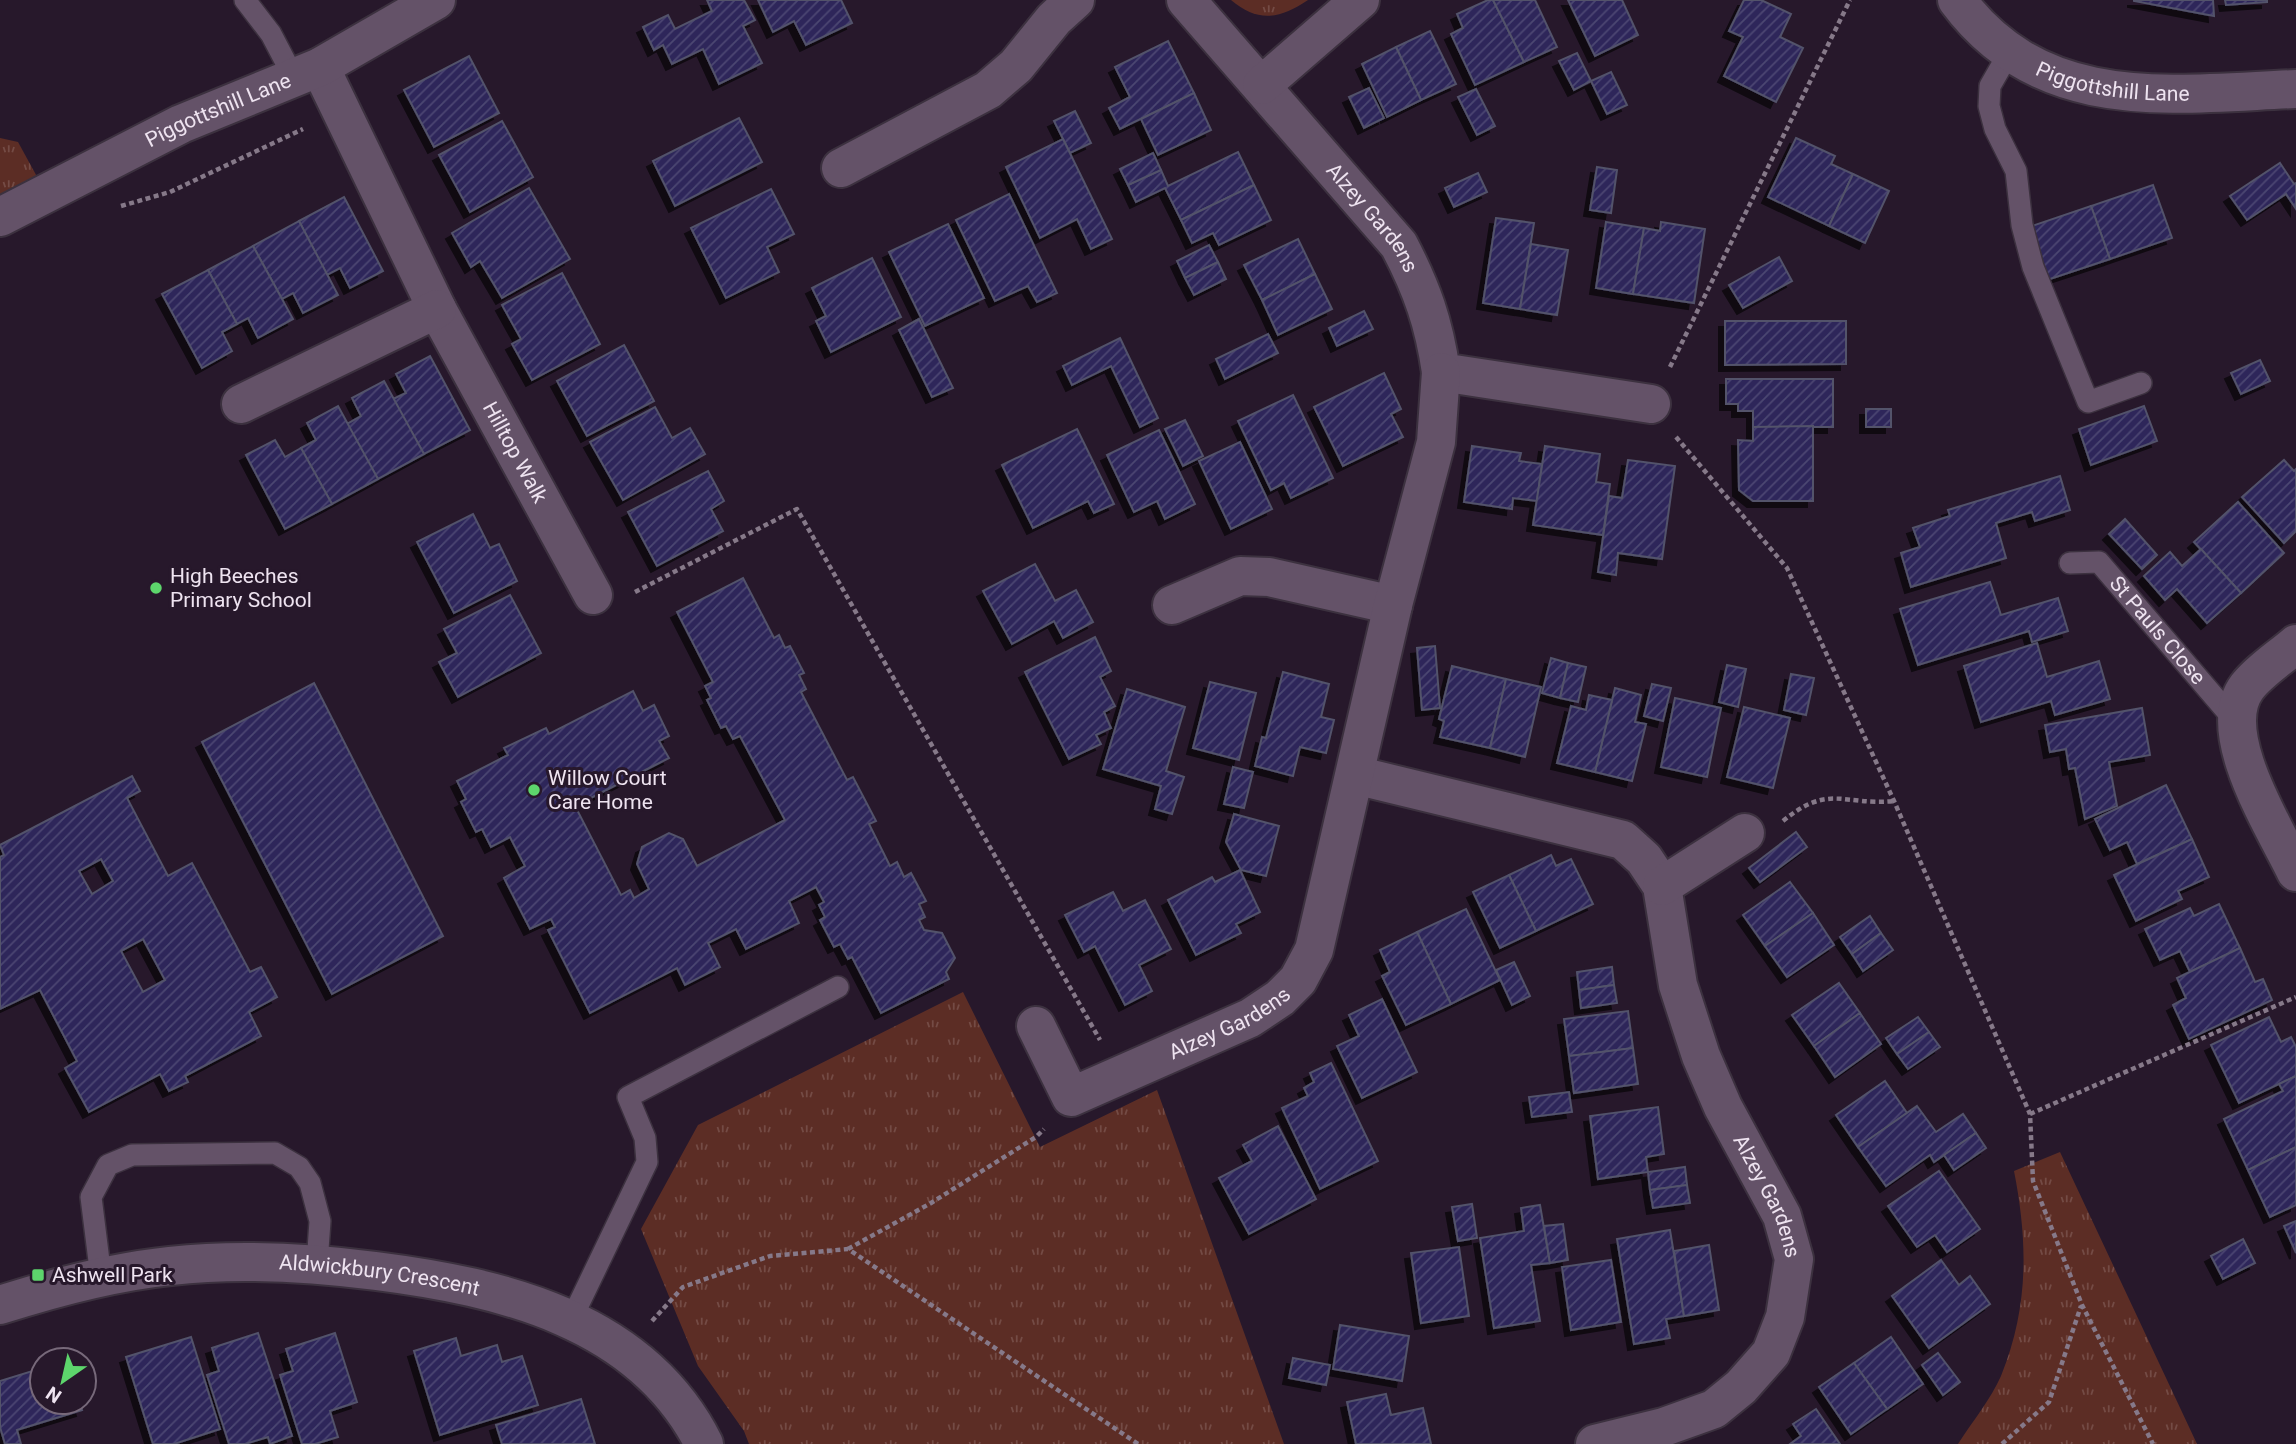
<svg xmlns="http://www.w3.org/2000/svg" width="2296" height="1444" font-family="Roboto,sans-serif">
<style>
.grass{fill:url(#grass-tufts)}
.building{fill:url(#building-hatch);stroke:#52526b;stroke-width:2;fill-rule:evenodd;filter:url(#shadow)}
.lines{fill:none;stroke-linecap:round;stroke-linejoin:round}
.service-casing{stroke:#3c313f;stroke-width:24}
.minor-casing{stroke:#3c313f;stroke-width:42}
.tertiary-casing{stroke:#3c313f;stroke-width:42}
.path{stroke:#867989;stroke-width:4.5;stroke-dasharray:5 3.5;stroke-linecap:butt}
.service{stroke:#645268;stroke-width:21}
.minor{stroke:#645268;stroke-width:38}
.tertiary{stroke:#645268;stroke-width:38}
.poi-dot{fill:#5dd56c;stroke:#27182b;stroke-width:2.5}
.labels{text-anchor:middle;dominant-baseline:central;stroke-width:6;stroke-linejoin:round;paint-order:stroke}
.street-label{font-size:21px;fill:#eee3f0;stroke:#27182b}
.poi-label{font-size:21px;fill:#eee3f0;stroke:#27182b;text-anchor:start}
</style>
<defs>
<pattern id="grass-tufts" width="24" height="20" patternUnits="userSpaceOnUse" patternTransform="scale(1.75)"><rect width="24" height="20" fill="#5c2d25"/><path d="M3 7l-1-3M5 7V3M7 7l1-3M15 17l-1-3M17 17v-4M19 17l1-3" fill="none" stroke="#744b45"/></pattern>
<pattern id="building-hatch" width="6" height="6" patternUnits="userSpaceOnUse" patternTransform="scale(1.75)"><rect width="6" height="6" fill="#2d275a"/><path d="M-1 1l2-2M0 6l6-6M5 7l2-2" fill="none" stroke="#4c4672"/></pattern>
<filter id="shadow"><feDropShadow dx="-6" dy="6" stdDeviation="0" flood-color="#0009"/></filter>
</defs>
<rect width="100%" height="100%" fill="#27182b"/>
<!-- grass -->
<g class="grass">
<path d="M1231 0H1308C1280 19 1258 23 1231 0Z"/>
<polygon points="0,138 18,142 41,184 0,202"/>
<polygon points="963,992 1040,1147 1157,1090 1284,1444 749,1444 744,1431 698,1366 641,1229 698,1125"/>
<path d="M2060 1152 2197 1444H1958C1972 1422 1991 1399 2001 1376 2029 1307 2028 1242 2014 1171Z"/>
</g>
<!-- building -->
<g class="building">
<polygon points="707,0 744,0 755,20 743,26 762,63 719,84 703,49 672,64 663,45 654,50 643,27 668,15 675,29 712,11"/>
<polygon points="758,0 841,0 852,23 806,45 794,21 773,32"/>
<polygon points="1488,0 1493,0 1524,62 1475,85 1451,34 1463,28 1457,14"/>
<polygon points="1493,0 1535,0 1557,47 1524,62"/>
<polygon points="1568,0 1622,0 1638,35 1595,56"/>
<polygon points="1744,0 1761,0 1791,14 1780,37 1803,48 1776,102 1724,76 1743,37 1729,31"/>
<polygon points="2213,0 2214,16 2134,1 2134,0"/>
<polygon points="2225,0 2267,0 2267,2 2226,5"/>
<polygon points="1430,31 1456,84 1421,100 1396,47"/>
<polygon points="1168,41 1194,93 1120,129 1109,108 1130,97 1115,67"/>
<polygon points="1396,47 1421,100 1387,117 1362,64"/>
<polygon points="1577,53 1591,81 1574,90 1559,61"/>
<polygon points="469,56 499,113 434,147 404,90"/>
<polygon points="1611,72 1627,105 1607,114 1591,81"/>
<polygon points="1369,88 1384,118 1364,128 1349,97"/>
<polygon points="1476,89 1495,126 1477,135 1458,97"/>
<polygon points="1194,93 1211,130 1158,155 1141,119"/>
<polygon points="1075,111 1091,143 1070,153 1054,121"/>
<polygon points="739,118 762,162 675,206 653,161"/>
<polygon points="502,121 533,177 470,212 439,155"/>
<polygon points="1796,138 1835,156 1831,164 1853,174 1829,226 1768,197"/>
<polygon points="1063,139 1112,239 1091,249 1077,219 1040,238 1006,167"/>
<polygon points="1238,152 1254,185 1181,220 1165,188 1136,202 1128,185 1161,170 1168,186"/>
<polygon points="1153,153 1161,170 1128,185 1120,169"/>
<polygon points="2280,163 2294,184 2296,183 2296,209 2286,194 2247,220 2230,196"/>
<polygon points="1597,167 1617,170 1611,213 1590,210"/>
<polygon points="1478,173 1487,192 1454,207 1445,188"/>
<polygon points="1853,174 1889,191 1865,243 1829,226"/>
<polygon points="1254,185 1271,220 1219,245 1213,233 1192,243 1181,220"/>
<polygon points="2153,185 2172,238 2110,259 2091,206"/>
<polygon points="529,188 570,259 502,298 480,261 471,267 452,233"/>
<polygon points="771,189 794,234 767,247 779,272 726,298 691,228"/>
<polygon points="1009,194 1057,293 1037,302 1028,286 995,301 956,220"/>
<polygon points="344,197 383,271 350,288 340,268 327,275 299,221"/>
<polygon points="2091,206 2110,259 2047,280 2029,227"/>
<polygon points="1496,218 1534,223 1520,309 1483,303"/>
<polygon points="299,221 338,295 303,313 293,293 282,299 253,246"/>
<polygon points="1606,222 1644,228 1633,294 1596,288"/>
<polygon points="1661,222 1705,229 1694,303 1633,294 1644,228 1660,231"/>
<polygon points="948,224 984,298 925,326 889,252"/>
<polygon points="1298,239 1315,274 1262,300 1244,265"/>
<polygon points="1531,244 1568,250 1557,315 1520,309"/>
<polygon points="1209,245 1218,262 1185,278 1177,261"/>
<polygon points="253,246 293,319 258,338 248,318 237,324 208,270"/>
<polygon points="1779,257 1792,281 1743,308 1729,285"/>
<polygon points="872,258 901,317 831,352 816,321 826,316 812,288"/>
<polygon points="1218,262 1226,279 1194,295 1185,278"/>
<polygon points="208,270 237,324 222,332 232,351 202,368 162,294"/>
<polygon points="562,273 600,344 532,380 512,344 521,339 502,305"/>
<polygon points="1315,274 1332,309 1278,335 1262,300"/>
<polygon points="1364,311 1373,329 1337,346 1329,328"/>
<polygon points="919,319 953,388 932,397 899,330"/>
<polygon points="1725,321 1846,321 1846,364 1725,365"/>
<polygon points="1268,334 1278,353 1225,379 1216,359"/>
<polygon points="1120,338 1158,418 1140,427 1111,366 1072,385 1063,366"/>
<polygon points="624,345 654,401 587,436 557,381"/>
<polygon points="430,356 470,430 424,454 393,399 406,393 396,374"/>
<polygon points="2260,360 2270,381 2241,394 2231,373"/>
<polygon points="1384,373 1401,409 1391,414 1403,437 1343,466 1314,407"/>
<polygon points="1726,379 1833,379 1833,427 1753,427 1753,411 1738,411 1738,404 1726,404"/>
<polygon points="384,381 424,454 378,479 347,424 361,416 352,398"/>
<polygon points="1293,395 1333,478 1291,498 1284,483 1271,490 1238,421"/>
<polygon points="338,406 378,479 332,504 301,448 316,440 307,423"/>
<polygon points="2144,406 2157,441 2091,465 2079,429"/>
<polygon points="655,407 672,438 690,428 705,454 623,500 590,442"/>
<rect x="1866" y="409" width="25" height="18"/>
<polygon points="1185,420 1203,456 1183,466 1165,429"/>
<polygon points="1813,426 1813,501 1753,501 1739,490 1738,440 1753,441 1753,427"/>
<polygon points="1077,429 1114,504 1094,513 1088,501 1033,528 1002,465"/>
<polygon points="1159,430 1195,504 1165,519 1157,501 1134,512 1107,455"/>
<polygon points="275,440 285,457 301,448 332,504 285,529 246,455"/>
<polygon points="1240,442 1272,509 1231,529 1199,461"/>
<polygon points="1472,446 1521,453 1519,461 1542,464 1537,501 1513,498 1512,509 1464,502"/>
<polygon points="1545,446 1600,454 1596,482 1610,484 1603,535 1533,525"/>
<polygon points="1628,460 1675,466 1662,559 1618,553 1616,575 1598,572 1609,496 1622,498"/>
<polygon points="2284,460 2294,471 2296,469 2296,531 2284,543 2242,497"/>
<polygon points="708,471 724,501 711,509 723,531 657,566 628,512"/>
<polygon points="2060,476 2070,510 2035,521 2032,512 1996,523 2006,558 1911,587 1901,553 1920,547 1913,528 1950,516 1948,510"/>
<polygon points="2238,502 2284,553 2241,593 2194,542"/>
<polygon points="473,514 490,548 499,544 517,581 454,613 417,542"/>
<polygon points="2125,519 2157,555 2142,569 2109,534"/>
<polygon points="2201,549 2241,593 2207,623 2177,589 2165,600 2144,576 2170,552 2182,566"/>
<polygon points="1035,564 1055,601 1076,590 1093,622 1063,638 1054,621 1012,644 983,591"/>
<polygon points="743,578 774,638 779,635 785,648 790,646 804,673 799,675 806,689 801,692 847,780 853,777 876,821 869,824 890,866 897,862 904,877 911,873 926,901 919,904 925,917 919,920 924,930 942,933 955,958 946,972 949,979 881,1013 852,957 848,959 840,944 834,947 820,920 825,917 819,905 824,902 816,887 789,901 799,923 746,949 736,929 708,943 720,967 685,985 677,968 590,1013 548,930 555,927 551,919 530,929 504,878 525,866 510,837 491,847 482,829 476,832 461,802 466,799 457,781 508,755 504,748 546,728 549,734 633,691 643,711 654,705 669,736 659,741 669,758 575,806 621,895 630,890 634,898 649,889 637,864 642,847 669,833 683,839 697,866 785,820 740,736 733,739 726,726 721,728 707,700 711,698 705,686 713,682 677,612"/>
<polygon points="1990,582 2001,615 2058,598 2068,631 2032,642 2029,631 1918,665 1900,609"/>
<polygon points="510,595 541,653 458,697 439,662 457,653 444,629"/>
<polygon points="1095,637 1111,671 1100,677 1115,706 1104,712 1111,728 1096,735 1101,744 1069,759 1025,672"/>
<polygon points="2037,643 2047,677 2099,661 2110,699 2055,715 2051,701 1981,722 1964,666"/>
<polygon points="1435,646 1440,708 1422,710 1417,648"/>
<polygon points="1551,658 1568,663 1560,698 1542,693"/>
<polygon points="1568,663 1586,667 1578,702 1560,698"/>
<polygon points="1727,665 1746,669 1738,707 1719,702"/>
<polygon points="1452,666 1506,679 1490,748 1440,737 1444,721 1439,719"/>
<polygon points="1283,672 1329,684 1321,717 1334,720 1326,753 1300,747 1293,776 1255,766 1262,737 1266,738"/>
<polygon points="1791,674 1814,678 1806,715 1784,710"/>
<polygon points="1506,679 1541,687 1525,757 1490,748"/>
<polygon points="1210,682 1256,693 1239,760 1193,748"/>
<polygon points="314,683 443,936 332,994 202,742"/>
<polygon points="1652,684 1671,688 1663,721 1644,716"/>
<polygon points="1615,688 1641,695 1635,722 1646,724 1632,781 1595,772"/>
<polygon points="1127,689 1185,707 1166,771 1184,777 1172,814 1155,809 1161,786 1103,769"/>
<polygon points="1589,695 1612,700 1595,772 1557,763 1571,706 1586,710"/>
<polygon points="1675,698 1721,708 1707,777 1661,767"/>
<polygon points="1744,707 1790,718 1773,788 1727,777"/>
<polygon points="2142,708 2150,755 2109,762 2117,806 2085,819 2075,768 2069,769 2066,749 2050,752 2045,725"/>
<polygon points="1233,767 1253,772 1244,808 1224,804"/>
<path d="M132 776 140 791 127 798 168 876 192 863 250 972 261 967 277 997 249 1012 261 1036 185 1076 188 1082 169 1091 160 1074 89 1112 65 1068 77 1061 40 990 0 1009V857L4 855 0 845ZM101 859 113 881 92 894 79 871ZM143 939 165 980 143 992 121 951Z"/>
<polygon points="2166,785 2192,839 2137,864 2127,842 2110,850 2095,819"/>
<polygon points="1234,814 1279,826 1266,876 1241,870 1226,842"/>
<polygon points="1796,832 1807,847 1760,882 1749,868"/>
<polygon points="2192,839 2209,877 2178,891 2182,899 2136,921 2114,875"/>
<polygon points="1551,855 1556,866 1571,859 1593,904 1536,931 1509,875"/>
<polygon points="1240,870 1260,912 1236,924 1241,933 1196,955 1168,900 1212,877 1215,882"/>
<polygon points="1509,875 1536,931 1500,948 1473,892"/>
<polygon points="1790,882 1813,913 1765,946 1743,915"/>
<polygon points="1113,892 1123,911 1145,900 1171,949 1139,965 1152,991 1125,1005 1095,946 1084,952 1065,915"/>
<polygon points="2219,904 2240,948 2190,972 2180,951 2160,960 2145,929 2190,908 2194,916"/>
<polygon points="1466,909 1500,980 1451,1004 1417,932"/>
<polygon points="1813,913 1834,945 1787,977 1765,946"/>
<polygon points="1870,916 1881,933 1852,954 1840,937"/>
<polygon points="1417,932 1451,1004 1406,1025 1382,976 1390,972 1380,950"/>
<polygon points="1881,933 1893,950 1863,971 1852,954"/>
<polygon points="2240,948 2255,982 2263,979 2272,1000 2189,1039 2173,1005 2186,998 2177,978"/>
<polygon points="1514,962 1530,996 1512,1005 1496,970"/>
<polygon points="1612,967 1614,985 1579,990 1577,972"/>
<polygon points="1839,983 1860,1013 1814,1046 1792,1015"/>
<polygon points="1614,985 1617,1003 1581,1008 1579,990"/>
<polygon points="1382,999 1417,1072 1362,1098 1337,1046 1359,1036 1349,1015"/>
<polygon points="1628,1011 1633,1048 1569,1056 1564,1019"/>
<polygon points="1860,1013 1881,1044 1835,1077 1814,1046"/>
<polygon points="1918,1017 1929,1032 1897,1054 1886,1038"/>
<polygon points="2269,1017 2281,1042 2291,1037 2296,1047 2296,1076 2239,1103 2211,1045"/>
<polygon points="1929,1032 1940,1047 1908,1069 1897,1054"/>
<polygon points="1633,1048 1638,1084 1574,1093 1569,1056"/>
<polygon points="1331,1063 1378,1161 1320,1189 1282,1108 1308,1096 1304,1088 1314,1082 1310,1073"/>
<polygon points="2296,1076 2296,1147 2248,1170 2224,1119 2283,1091 2279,1084"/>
<polygon points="1885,1081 1907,1113 1858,1147 1836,1115"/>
<polygon points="1569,1092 1572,1112 1532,1117 1529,1097"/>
<polygon points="1917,1106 1936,1132 1963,1114 1976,1133 1934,1162 1930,1155 1886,1186 1858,1147"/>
<polygon points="1658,1107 1664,1154 1646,1157 1648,1172 1598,1179 1590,1116"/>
<polygon points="1278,1126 1316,1199 1249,1234 1219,1178 1252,1161 1243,1145"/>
<polygon points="1976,1133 1986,1148 1954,1170 1944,1155"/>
<polygon points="2296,1147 2296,1205 2270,1217 2248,1170"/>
<polygon points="1685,1167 1687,1185 1650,1190 1648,1172"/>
<polygon points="1939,1171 1980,1229 1947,1252 1935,1235 1917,1247 1888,1206"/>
<polygon points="1687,1185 1690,1203 1653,1208 1650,1190"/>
<polygon points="1472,1204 1477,1238 1458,1241 1452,1207"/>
<polygon points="1540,1205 1550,1263 1531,1265 1540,1321 1494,1328 1480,1238 1524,1231 1521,1208"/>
<polygon points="2296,1221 2296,1253 2284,1226"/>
<polygon points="1563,1224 1568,1260 1550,1263 1544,1226"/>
<polygon points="1670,1230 1684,1316 1666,1319 1670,1338 1634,1344 1617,1239"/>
<polygon points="2243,1239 2255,1263 2223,1279 2211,1256"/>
<polygon points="1709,1245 1719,1310 1684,1316 1674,1251"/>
<polygon points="1459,1247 1469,1316 1421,1323 1411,1253"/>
<polygon points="1611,1260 1621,1322 1571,1330 1562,1267"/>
<polygon points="1941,1260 1959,1285 1970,1276 1990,1304 1929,1348 1892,1296"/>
<polygon points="1340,1325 1409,1336 1402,1381 1333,1369"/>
<polygon points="258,1333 292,1436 270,1444 268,1437 245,1444 229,1444 207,1375 219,1371 212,1348"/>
<polygon points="335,1333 357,1402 330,1411 338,1437 315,1444 302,1444 280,1375 293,1371 286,1349"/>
<polygon points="191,1337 220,1429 174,1444 153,1444 126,1357"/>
<polygon points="1891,1337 1923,1384 1887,1409 1854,1363"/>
<polygon points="456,1338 461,1356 497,1345 502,1362 522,1356 538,1405 440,1435 414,1351"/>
<polygon points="1938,1353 1960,1382 1943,1395 1922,1365"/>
<polygon points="1293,1358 1330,1365 1326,1385 1289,1378"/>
<polygon points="1854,1363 1887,1409 1851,1434 1819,1387"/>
<polygon points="42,1368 42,1402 79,1402 82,1410 17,1430 21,1444 5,1444 0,1427 0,1381"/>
<polygon points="1386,1394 1391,1415 1423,1408 1431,1444 1356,1444 1347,1402"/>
<polygon points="581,1399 595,1444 502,1444 496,1425"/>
<polygon points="1816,1409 1840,1444 1790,1444 1801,1436 1793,1424"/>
</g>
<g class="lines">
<!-- service casing -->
<g class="service-casing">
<g id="service">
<polyline points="245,0 271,34 294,78"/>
<polyline points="2010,51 1990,86 1989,106 1995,129 2016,171 2022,225 2033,267 2088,402 2141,383"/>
<path id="s1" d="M2070 563 2099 562 2235 721"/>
<polyline points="101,1277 91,1197 108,1165 132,1155 275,1153 299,1167 310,1183 320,1221 317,1264"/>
<polyline points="572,1318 647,1162 645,1138 628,1097 838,987"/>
</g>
</g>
<!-- minor casing -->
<g class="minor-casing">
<g id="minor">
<path id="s2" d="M1186 0 1399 245C1422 289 1434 323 1441 372L1651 404"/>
<path id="s3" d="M320 67 437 309 593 595"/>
<polyline points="1262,85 1360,0"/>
<polyline points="841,168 988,90 1016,66 1054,19 1075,0"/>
<path id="s4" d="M0 217 181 124 320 67 436 0"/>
<polyline points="241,404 437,309"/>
<polyline points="1172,605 1240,576 1269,577 1393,605"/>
<path d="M2296 644C2281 657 2259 671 2247 687 2213 732 2275 828 2296 872"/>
<path id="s5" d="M1355 775 1623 840 1644 859 1662 886 1678 985 1701 1056 1723 1107 1782 1216 1794 1259 1785 1317 1771 1353 1741 1387 1714 1409 1664 1427 1595 1444"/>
<polyline points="1662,886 1745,833"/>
<path id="s6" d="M1036 1026 1071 1097 1250 1018 1280 998 1298 980 1314 950 1393 605 1436 442 1441 372"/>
<path id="s7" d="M0 1305C56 1287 112 1272 170 1266 240 1258 307 1262 376 1271 502 1287 642 1320 704 1444"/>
</g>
</g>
<!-- tertiary casing -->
<g class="tertiary-casing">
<g id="tertiary">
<path id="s8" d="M1957 0C2042 115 2171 94 2296 89"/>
</g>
</g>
<!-- path -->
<g class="path">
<polyline points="121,206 170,192 303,129"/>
<polyline points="1670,367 1850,0"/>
<polyline points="1676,437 1787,568 1894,801 2030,1114 2033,1181 2082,1305 2153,1444"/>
<polyline points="635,592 797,509 1100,1040"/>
<path d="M1783 821C1829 783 1843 806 1894 801"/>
<polyline points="2030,1114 2296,997"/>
<polyline points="848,1249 931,1203 1036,1137 1044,1129"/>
<polyline points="652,1321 683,1287 770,1256 848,1249 1138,1444"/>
<polyline points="2002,1444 2049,1402 2081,1306"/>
</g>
<!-- service -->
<use href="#service" class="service"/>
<!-- minor -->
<use href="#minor" class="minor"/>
<!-- tertiary -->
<use href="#tertiary" class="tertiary"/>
</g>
<!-- markers -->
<g class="poi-dot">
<circle cx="156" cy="588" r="7"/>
<circle cx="534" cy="790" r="7"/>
<rect x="31" y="1268" width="14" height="14" rx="3.5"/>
</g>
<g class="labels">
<!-- street labels -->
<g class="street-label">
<text stroke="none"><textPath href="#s8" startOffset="184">Piggottshill Lane</textPath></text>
<text stroke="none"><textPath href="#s4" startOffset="243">Piggottshill Lane</textPath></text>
<text stroke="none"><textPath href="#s2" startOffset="287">Alzey Gardens</textPath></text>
<text stroke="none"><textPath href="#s3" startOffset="432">Hilltop Walk</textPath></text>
<text stroke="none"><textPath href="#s1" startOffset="119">St Pauls Close</textPath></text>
<text stroke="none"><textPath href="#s6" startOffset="254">Alzey Gardens</textPath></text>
<text stroke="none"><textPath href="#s5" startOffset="667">Alzey Gardens</textPath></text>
<text stroke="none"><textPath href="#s7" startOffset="385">Aldwickbury Crescent</textPath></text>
</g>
<!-- poi labels -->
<g class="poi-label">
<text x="170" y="576">High Beeches<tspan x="170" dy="24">Primary School</tspan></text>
<text x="548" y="778">Willow Court<tspan x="548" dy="24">Care Home</tspan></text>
<text x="52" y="1275">Ashwell Park</text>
</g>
</g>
<!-- north arrow -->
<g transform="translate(63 1381) rotate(214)"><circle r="33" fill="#27182b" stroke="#77697a" stroke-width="2"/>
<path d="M0-5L12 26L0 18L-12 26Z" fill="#5dd56c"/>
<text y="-10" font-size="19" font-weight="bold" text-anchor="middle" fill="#eee3f0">N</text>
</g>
</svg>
